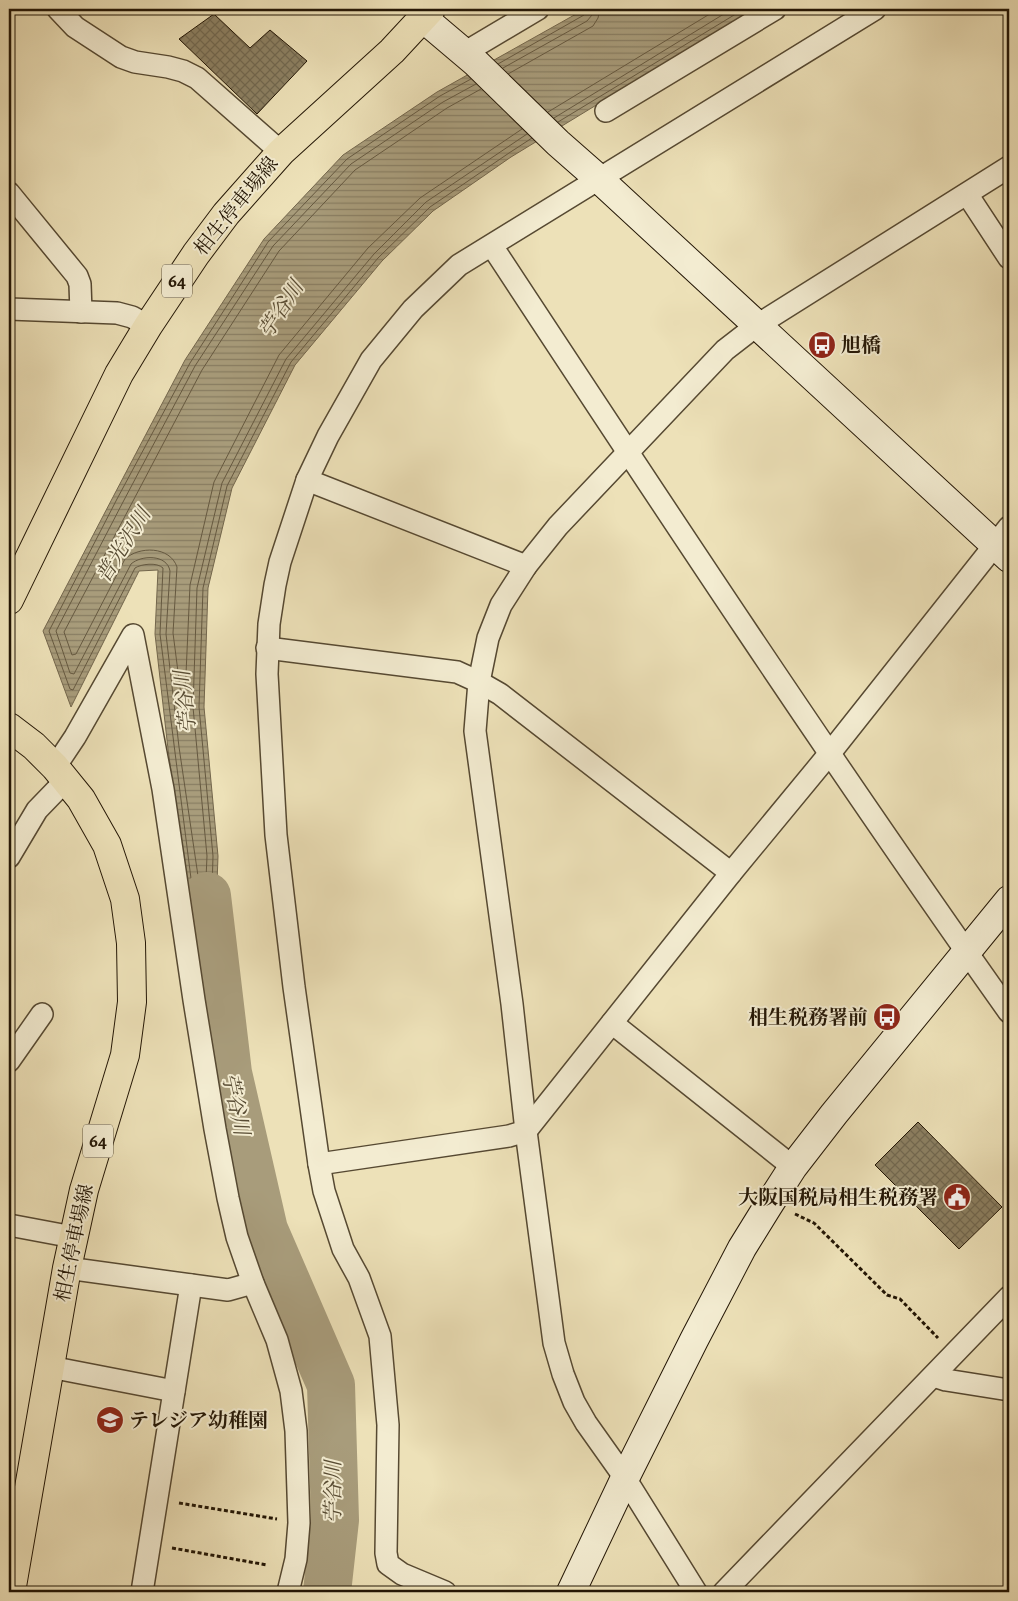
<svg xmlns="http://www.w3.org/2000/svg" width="1018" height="1601" font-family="Alegreya,'Noto Serif JP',serif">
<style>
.water{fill:url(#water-rules);stroke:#73664c}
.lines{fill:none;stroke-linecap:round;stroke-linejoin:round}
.shore{stroke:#665940;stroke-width:1}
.river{stroke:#a89c7b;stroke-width:48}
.building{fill:url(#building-cross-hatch);stroke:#231605}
.street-casing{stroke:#564932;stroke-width:24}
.secondary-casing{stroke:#231605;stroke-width:30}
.primary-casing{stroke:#231605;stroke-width:30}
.path{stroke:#231605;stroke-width:3;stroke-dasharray:4 2.5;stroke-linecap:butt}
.street{stroke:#f3ecd1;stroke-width:21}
.secondary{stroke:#f3ecd1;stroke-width:28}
.primary{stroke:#ede1b8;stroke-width:28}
.labels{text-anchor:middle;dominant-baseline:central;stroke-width:4;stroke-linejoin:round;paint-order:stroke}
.shield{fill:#f3ecd1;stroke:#615642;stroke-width:1}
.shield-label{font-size:19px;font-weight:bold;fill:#231605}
.street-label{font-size:20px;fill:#231605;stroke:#f3ecd1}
.poi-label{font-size:20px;font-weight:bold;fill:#231605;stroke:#f3ecd1;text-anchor:start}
.water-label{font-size:21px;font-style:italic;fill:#584c34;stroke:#f3ecd1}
</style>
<defs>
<pattern id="water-rules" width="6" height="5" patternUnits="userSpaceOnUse" patternTransform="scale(1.25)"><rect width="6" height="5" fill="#a89c7b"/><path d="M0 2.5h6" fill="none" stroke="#887e63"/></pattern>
<pattern id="building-cross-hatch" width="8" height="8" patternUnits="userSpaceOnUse" patternTransform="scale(1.25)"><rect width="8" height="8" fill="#8c8062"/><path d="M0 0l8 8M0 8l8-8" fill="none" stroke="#72684f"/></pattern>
</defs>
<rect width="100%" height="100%" fill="#ede1b8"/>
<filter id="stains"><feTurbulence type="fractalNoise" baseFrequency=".004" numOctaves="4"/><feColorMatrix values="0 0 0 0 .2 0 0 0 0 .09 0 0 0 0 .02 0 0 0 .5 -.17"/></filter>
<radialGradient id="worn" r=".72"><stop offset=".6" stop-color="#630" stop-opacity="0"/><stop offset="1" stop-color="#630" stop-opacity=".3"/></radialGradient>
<!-- water -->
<polygon class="water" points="585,9 754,9 511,157 433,211 382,261 295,365 232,488 208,588 204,707 218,856 212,1022 191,919 168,749 155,634 158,570 139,571 71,707 43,631 113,497 185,360 264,239 343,155 437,92"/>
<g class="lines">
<!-- shore -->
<g class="shore">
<polyline points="498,64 584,15 586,9"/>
<polyline points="503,68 587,21 592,15 593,9"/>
<polyline points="508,74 593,26 598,18 600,9"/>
<path d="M471 79 440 96 347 159 268 242 190 363 117 499 49 631 70 689 73 690 135 568C141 564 157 562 163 568L160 634 196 918 206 961 210 958 213 856 199 707 203 588 227 486 291 362 378 258 430 207 509 153 532 138"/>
<path d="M476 84 443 102 351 164 273 246 195 366 123 502 56 631 70 673 74 674 131 564C141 555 167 554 170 571L166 634 179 747 202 903 205 901 207 856 193 707 197 588 222 483 286 359 374 254 426 202 527 134"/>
<path d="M481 89 447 108 355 170 279 251 202 370 64 632 72 655 76 654 125 559C139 546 170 546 177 567L173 633 181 695 183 697 185 696 190 585 214 482 279 355 368 248 420 198 522 129"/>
<polyline points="548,112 718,9"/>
<polyline points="554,118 732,9"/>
<polyline points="558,122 744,9"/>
</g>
<!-- river -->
<polyline class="river" points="207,896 228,1073 264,1230 331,1385 335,1520 327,1592"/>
</g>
<!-- building -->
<g class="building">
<polygon points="214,14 250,48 270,30 307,61 257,114 179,39"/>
<polygon points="918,1122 1002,1207 959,1249 875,1165"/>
</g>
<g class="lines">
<!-- street casing -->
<g class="street-casing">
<g id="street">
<polyline points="58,9 75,27 121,57 135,62 168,67 183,71 197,78 281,152"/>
<polyline points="464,53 538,9"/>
<polyline points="606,111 775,9"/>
<polyline points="9,193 77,276 80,284 81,312"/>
<polyline points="967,194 1009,258"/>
<path d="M492 246C661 503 831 761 1009 1012"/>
<polyline points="9,309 117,313 132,317 148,326"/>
<polyline points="307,480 526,566"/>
<polyline points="267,648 457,672 479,682 500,694 731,873"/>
<polyline points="55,767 75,737 133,635 163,789 194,1000 215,1129 228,1198 237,1237 253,1283 277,1340 291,1391 296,1431 299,1523 296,1559 288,1592"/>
<polyline points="9,857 37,810 66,780"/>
<polyline points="612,1023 793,1167"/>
<polyline points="9,1061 42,1014"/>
<polyline points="319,1164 509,1136 526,1131 731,873 830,753 1009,527"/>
<polyline points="9,1225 73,1237"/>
<polyline points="67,1268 228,1290 253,1283"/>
<polyline points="50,1367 174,1391"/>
<polyline points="934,1376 946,1380 1009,1390"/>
<polyline points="142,1592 191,1285"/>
<polyline points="445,1592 402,1574 388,1564 386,1553 388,1425 380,1336 359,1278 343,1249 324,1191 319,1164 294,987 276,835 267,674 269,624 275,585 280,562 307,480 328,436 371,360 413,309 459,265 875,9"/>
<polyline points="696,1592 625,1478 586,1423 574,1402 563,1374 554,1343 526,1131 512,1004 475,731 479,682 488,638 501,605 526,566 558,526 725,350 756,326 1009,167"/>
<polyline points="724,1592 1009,1297"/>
</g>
</g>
<!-- secondary casing -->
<g class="secondary-casing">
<g id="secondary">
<polyline points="423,18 475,62 558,143 599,179 1009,558"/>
<polyline points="571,1592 625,1478 694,1340 742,1248 768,1206 793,1167 834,1114 1009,900"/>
</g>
</g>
<!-- primary casing -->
<g class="primary-casing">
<g id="primary">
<polyline points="9,600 119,374 148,326 196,254 226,214 281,152 392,51 431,9"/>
<polyline points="9,727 34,746 55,767 81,799 107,845 125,899 131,943 132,1002 125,1055 84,1190 67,1268 11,1592"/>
</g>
</g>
<!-- path -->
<g class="path">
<polyline points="795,1214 814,1223 887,1295 900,1299 938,1338"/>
<polyline points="179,1503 277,1519"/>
<polyline points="172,1548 267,1565"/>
</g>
<!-- street -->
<use href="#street" class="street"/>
<!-- secondary -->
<use href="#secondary" class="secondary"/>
<!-- primary -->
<use href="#primary" class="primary"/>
</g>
<!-- icons -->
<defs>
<g id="bus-disc" transform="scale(1.4375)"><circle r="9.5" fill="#8f2418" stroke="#f3ecd1"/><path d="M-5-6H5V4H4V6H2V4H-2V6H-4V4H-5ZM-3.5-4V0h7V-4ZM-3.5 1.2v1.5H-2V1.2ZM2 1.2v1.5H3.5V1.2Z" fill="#fff"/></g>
<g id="civic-disc" transform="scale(1.4375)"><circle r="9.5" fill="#8f2418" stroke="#f3ecd1"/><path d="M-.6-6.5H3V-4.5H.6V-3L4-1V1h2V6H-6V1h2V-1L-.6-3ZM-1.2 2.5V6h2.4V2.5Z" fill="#fff"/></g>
<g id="school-disc" transform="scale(1.4375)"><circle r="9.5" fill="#8f2418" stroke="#f3ecd1"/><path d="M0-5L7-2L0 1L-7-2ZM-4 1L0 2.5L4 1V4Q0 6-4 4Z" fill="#fff"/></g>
</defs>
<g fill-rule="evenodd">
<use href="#bus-disc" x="822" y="345"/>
<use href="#bus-disc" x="887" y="1017"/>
<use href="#civic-disc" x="957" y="1197"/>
<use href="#school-disc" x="110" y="1420"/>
</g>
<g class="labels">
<!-- shield labels -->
<g class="shield">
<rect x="162" y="264.5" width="30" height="33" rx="4"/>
<rect x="83" y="1124.5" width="30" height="33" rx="4"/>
</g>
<g class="shield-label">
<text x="177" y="281">64</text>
<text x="98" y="1141">64</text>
</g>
<!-- street labels -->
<g class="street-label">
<text transform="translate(236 206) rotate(-51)">相生停車場線</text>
<text transform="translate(74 1243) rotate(-78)">相生停車場線</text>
</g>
<!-- poi labels -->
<g class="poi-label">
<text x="841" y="345">旭橋</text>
<text x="868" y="1017" text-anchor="end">相生税務署前</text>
<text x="938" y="1197" text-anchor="end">大阪国税局相生税務署</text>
<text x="129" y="1420">テレジア幼稚園</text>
</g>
<!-- water labels -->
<g class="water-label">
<text transform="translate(281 309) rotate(-57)">苧谷川</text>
<text transform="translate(123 545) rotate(-58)">普光沢川</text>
<text transform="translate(185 702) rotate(-96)">苧谷川</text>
<text transform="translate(236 1104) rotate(78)">苧谷川</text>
<text transform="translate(333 1492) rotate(-90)">苧谷川</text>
</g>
</g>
<!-- margin -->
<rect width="1018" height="1601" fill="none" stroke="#ede1b8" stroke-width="30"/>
<rect x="10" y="10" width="998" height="1581" fill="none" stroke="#231605" stroke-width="2.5"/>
<rect x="15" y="15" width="988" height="1571" fill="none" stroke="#231605"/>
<rect width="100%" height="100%" filter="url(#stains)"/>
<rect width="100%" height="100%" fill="url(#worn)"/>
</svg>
